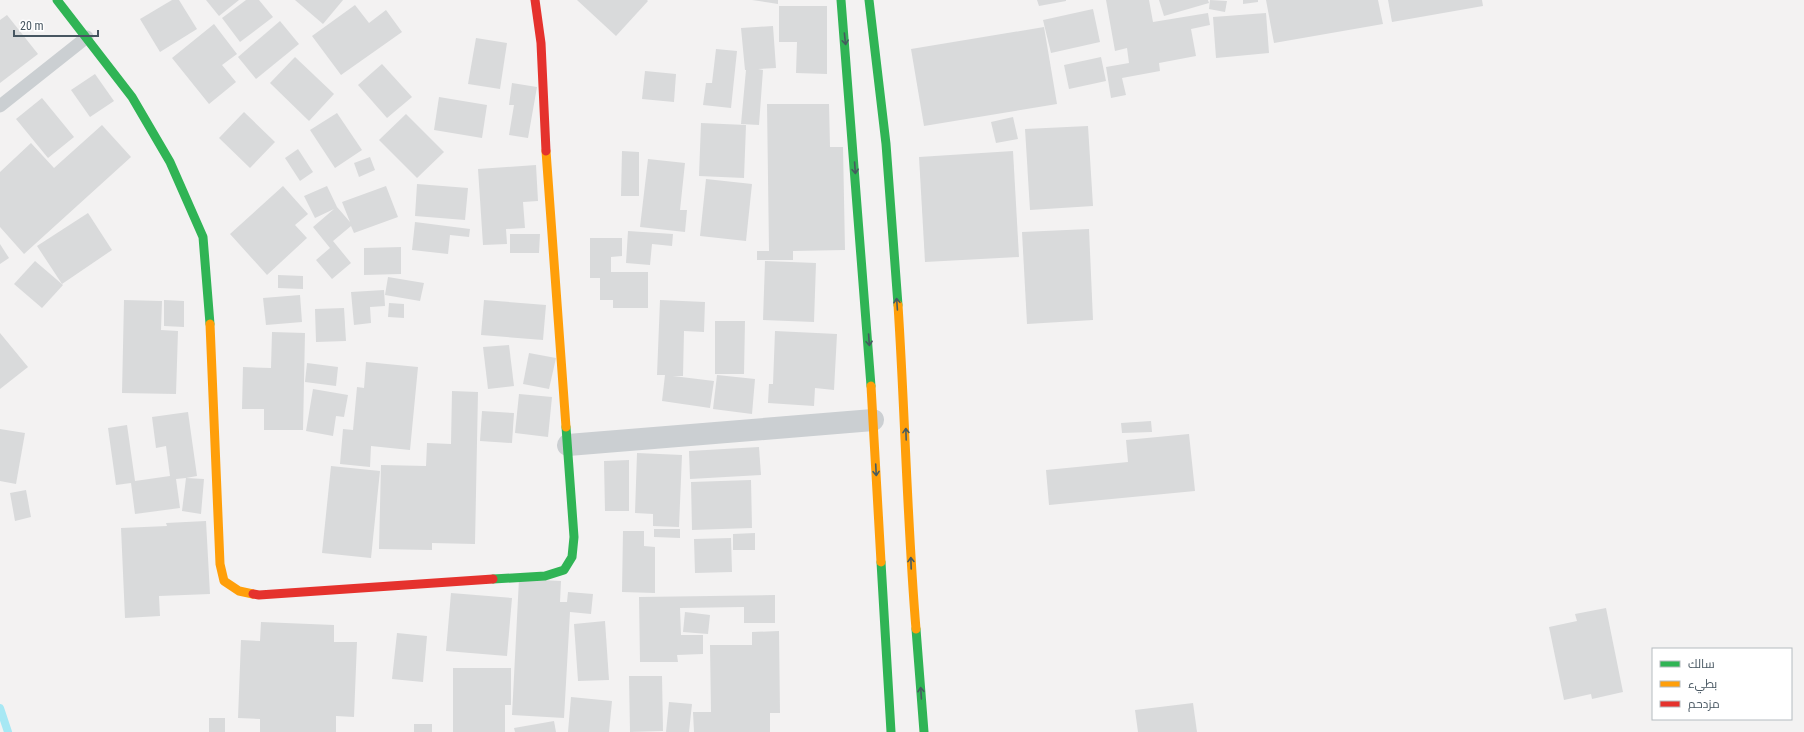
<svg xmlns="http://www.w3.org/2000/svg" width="1804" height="732" font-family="'Roboto Condensed',Cairo,sans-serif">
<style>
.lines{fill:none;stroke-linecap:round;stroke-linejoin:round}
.stream{stroke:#a7e8f4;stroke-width:8}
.building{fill:#d9dadb}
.lane{stroke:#cbcfd2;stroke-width:13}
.street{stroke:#cbcfd2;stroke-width:22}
.fast{stroke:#30b455;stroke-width:9}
.slow{stroke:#ff9f0a;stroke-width:9}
.jam{stroke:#e5322d;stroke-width:9}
.oneway{stroke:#465b60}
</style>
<rect width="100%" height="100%" fill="#f3f2f2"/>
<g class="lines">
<!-- stream -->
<polyline class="stream" points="0,708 8,732"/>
</g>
<!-- building -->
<g class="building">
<polygon points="172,0 179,0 197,29 160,52 140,19"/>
<polygon points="206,0 239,0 219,16"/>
<polygon points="246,0 259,0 273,17 240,42 222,18"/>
<polygon points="295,0 343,0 323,24"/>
<polygon points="577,0 647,0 648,1 616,36"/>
<polygon points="752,0 778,0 778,4"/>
<polygon points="1037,0 1066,0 1066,1 1039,6"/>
<polygon points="1106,0 1149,0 1153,22 1208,13 1210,25 1191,29 1196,56 1159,63 1160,71 1122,78 1126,95 1111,98 1106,67 1129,63 1127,48 1115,51"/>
<polygon points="1159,0 1208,0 1209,3 1164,16"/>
<polygon points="1210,0 1227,1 1225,12 1209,9"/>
<polygon points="1243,0 1258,0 1258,2 1243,4"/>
<polygon points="1266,0 1378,0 1383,24 1274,43"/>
<polygon points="1388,0 1482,0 1483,6 1392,22"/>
<polygon points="355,5 369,23 386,10 402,32 341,75 312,36"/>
<polygon points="779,6 827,6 827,74 796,73 797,42 779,42"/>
<polygon points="1093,9 1100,42 1051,53 1043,20"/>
<polygon points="1266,13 1269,53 1216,58 1213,17"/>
<polygon points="7,15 38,54 0,83 0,20"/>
<polygon points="280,21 299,44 256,79 238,57"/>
<polygon points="214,24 237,54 222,65 236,82 209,104 172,58"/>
<polygon points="773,26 776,68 758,69 763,70 759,125 741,124 746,70 745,70 741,28"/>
<polygon points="1044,27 1057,104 924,126 911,49"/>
<polygon points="476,38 507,43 500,89 468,84"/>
<polygon points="716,49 737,51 731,108 703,105 706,83 712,83"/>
<polygon points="295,57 334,94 309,121 270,83"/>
<polygon points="1101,57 1106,81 1069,89 1064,65"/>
<polygon points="382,64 412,97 387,118 358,85"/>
<polygon points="645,71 676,74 674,102 642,99"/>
<polygon points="95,74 114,101 90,117 71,90"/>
<polygon points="512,83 537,87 528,138 509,135 514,105 509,105"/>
<polygon points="439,97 487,105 482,138 434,130"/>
<polygon points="42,98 74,137 48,158 16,119"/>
<polygon points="767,104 829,104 830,147 843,147 845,250 793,251 793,260 757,260 757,251 769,251"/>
<polygon points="244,112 275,142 250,168 219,138"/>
<polygon points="337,113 362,150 335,168 310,130"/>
<polygon points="406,114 444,152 417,178 379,140"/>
<polygon points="1013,117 1018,139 996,143 991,122"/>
<polygon points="701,123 746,125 744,178 699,176"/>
<polygon points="102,125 131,157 24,254 0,227 0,172 31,143 54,168"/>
<polygon points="1088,126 1093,206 1030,210 1025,129"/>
<polygon points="298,149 313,172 300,181 285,158"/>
<polygon points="622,151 639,152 639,196 621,196"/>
<polygon points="1013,151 1019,257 925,262 919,157"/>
<polygon points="370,157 375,170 359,177 354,163"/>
<polygon points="648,159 685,163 680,210 687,210 685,232 640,227"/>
<polygon points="536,165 538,201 523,202 525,228 506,229 507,244 483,245 478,169"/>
<polygon points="706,179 752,184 746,241 700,236"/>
<polygon points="417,184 468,188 465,220 415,216"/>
<polygon points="283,186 308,214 295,225 307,238 267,275 230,234"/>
<polygon points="327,186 337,207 350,222 342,202 386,186 398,217 354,233 351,226 333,241 351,263 332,279 316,260 330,248 313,227 334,209 315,218 304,196"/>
<polygon points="88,213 112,250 62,284 37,246"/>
<polygon points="415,222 470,229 469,237 450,235 448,254 412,250"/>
<polygon points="1089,229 1093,320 1027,324 1022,232"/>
<polygon points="628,231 673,234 672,246 652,244 650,265 626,263"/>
<polygon points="510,234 540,234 539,253 510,253"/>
<polygon points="590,238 622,238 622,256 611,257 611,272 648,272 648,308 613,308 613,300 600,300 600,278 590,278"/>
<polygon points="0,244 9,258 0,264"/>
<polygon points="401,247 401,274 364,275 364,248"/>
<polygon points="35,261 63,285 42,308 14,284"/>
<polygon points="765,261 816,263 814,322 763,320"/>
<polygon points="278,275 303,276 303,289 278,288"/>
<polygon points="388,277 424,283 420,301 385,295"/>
<polygon points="384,290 385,306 370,307 371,323 354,325 351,292"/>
<polygon points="300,295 302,322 266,325 263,298"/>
<polygon points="124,300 162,301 161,330 178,331 176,394 122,393"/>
<polygon points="164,300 184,301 184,327 164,326"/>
<polygon points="484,300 546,305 543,340 481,335"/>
<polygon points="660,300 705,302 704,332 684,331 683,376 673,376 714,381 710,408 662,401 665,375 657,375"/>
<polygon points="389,303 404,304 404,318 388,317"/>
<polygon points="344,308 346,341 316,342 315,309"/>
<polygon points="715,321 745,321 744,374 715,374"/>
<polygon points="775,331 837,334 834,390 815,388 814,406 768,403 769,384 773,384"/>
<polygon points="272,332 305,333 303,430 264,430 264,409 242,409 243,367 271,368"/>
<polygon points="0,333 28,367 0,389"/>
<polygon points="509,345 514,386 488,389 483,347"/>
<polygon points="529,353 556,358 549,389 523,384"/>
<polygon points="366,362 418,367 410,450 371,446 370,467 340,464 343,429 353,430 357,387 364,388"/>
<polygon points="307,363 338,367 336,386 305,382"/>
<polygon points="717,375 755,379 752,414 713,409"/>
<polygon points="313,389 348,395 344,417 336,416 333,436 306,431"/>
<polygon points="452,391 478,392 475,544 432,543 432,550 379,549 381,465 426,466 427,443 451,444"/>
<polygon points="519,394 552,397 548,437 515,433"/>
<polygon points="482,411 514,413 512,443 480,441"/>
<polygon points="188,412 197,476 186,478 204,479 201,514 182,511 186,478 176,479 180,508 135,514 131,483 116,485 108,428 127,425 135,481 170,476 166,446 156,448 152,417"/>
<polygon points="1151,421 1152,432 1122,433 1121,423"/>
<polygon points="0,429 25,433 16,484 0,481"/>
<polygon points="1189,434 1195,491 1049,505 1046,470 1128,462 1126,440"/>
<polygon points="759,447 761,475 690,479 689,451"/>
<polygon points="637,453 682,455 679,527 653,526 653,514 635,513"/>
<polygon points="629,460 629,511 605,511 604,461"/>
<polygon points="331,466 380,471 371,558 322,553"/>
<polygon points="751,480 752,528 692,530 691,482"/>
<polygon points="26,490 31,517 15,521 10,493"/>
<polygon points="206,521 210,594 159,596 160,616 125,618 121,528 167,526 166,523"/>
<polygon points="654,529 680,529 680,538 654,537"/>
<polygon points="623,531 644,531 644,546 655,547 655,593 622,592"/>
<polygon points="755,533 755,550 733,550 733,534"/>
<polygon points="731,538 732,572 695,573 694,539"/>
<polygon points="519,579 561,581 560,602 567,602 568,592 593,594 591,614 570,612 564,718 512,715"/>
<polygon points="451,593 512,598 507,656 446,651"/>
<polygon points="775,595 775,623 744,623 744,607 680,608 681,635 703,635 703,654 677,655 678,662 640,662 639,597"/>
<polygon points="1606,608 1623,692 1592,699 1591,694 1564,700 1549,627 1577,621 1575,614"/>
<polygon points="685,612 710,615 708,634 683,632"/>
<polygon points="605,621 609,680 578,681 574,624"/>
<polygon points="261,622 334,625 334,642 357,642 354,717 336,716 336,732 260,732 260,719 238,718 241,640 260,641"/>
<polygon points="779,631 780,713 770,713 770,732 694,732 693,712 711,712 710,645 752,645 752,632"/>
<polygon points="397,633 427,636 423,682 392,679"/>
<polygon points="453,668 511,668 511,705 505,705 505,732 453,732"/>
<polygon points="629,676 662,676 663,731 630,732"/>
<polygon points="571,697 612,701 609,732 568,732"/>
<polygon points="669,702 692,704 689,732 666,732"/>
<polygon points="1193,703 1197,732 1138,732 1135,710"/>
<rect x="209" y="718" width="16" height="14"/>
<polygon points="554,721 556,732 515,732 514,728"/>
<rect x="414" y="724" width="18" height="8"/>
</g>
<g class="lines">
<!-- lane -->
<polyline class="lane" points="0,106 87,37"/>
<!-- street -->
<polyline class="street" points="568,445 873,420"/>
<!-- fast -->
<g class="fast">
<polyline points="57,0 132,97 170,162 203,237 210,324"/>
<polyline points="841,0 871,386"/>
<polyline points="869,0 886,144 898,305"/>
<polyline points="881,562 891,732"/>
<polyline points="493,579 545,576 564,570 572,557 574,537 566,427"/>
<polyline points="916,629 924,732"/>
</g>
<!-- slow -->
<g class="slow">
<polyline points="546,151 566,427"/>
<path d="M898 305C905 413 907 521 916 629"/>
<polyline points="210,324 220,564 224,581 239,591 253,594"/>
<polyline points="871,386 881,562"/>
</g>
<!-- jam -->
<g class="jam">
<polyline points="535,0 541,43 546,151"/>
<polyline points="253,594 259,595 493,579"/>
</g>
</g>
<!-- one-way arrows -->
<defs><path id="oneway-shaft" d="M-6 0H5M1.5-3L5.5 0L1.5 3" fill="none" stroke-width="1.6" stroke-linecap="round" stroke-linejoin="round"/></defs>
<g class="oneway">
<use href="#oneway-shaft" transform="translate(845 39) rotate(84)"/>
<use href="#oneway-shaft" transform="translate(855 168) rotate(86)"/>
<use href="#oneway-shaft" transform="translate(897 304) rotate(-94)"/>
<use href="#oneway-shaft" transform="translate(869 340) rotate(86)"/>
<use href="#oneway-shaft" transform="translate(906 434) rotate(-92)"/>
<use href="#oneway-shaft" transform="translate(876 470) rotate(87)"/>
<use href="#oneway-shaft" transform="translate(911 563) rotate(-92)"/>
<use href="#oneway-shaft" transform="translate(921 693) rotate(-94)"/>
</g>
<!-- legend -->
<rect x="1652" y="648" width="140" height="72" fill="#ffffff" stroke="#b5bbc0"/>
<rect x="1660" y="661" width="20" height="6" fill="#30b455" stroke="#b5bbc0"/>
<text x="1688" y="668" font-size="12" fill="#475661">سالك</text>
<rect x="1660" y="681" width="20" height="6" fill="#ff9f0a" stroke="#b5bbc0"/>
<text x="1688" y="688" font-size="12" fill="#475661">بطيء</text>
<rect x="1660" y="701" width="20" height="6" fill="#e5322d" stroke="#b5bbc0"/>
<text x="1688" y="708" font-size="12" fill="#475661">مزدحم</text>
<!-- scale -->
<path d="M14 30v6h84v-6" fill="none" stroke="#475661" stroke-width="2"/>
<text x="20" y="30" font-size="12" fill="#475661" stroke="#ffffff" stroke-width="3" paint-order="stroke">20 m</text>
</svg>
